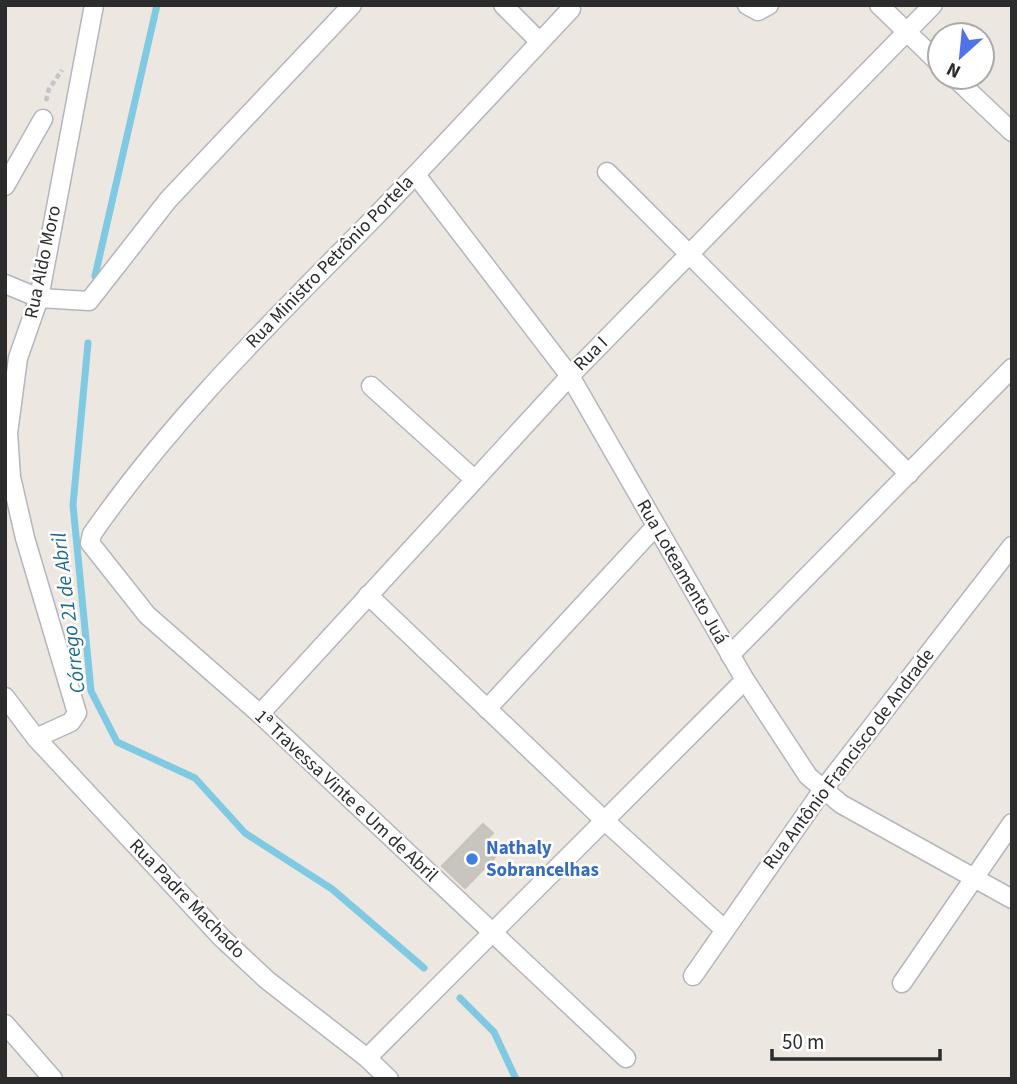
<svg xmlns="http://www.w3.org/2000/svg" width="1017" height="1084" font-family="'Source Sans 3',sans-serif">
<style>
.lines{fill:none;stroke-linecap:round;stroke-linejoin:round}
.stream{stroke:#7fcae2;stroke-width:7}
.building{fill:#c8c5be;stroke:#c8c2ba;stroke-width:2}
.street-casing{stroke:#b4b6be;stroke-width:21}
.path{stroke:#c4c4c4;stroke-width:4.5;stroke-dasharray:5 3.5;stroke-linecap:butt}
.street{stroke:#fff;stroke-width:18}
.shop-dot{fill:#3f7fe0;stroke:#fff;stroke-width:2.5}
.labels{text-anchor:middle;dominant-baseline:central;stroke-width:5;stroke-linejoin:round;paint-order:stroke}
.street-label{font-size:19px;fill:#2c2c2c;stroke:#fff}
.shop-label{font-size:19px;font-weight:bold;fill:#366cbe;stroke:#fff;text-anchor:start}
.water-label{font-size:21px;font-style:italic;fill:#1c6b90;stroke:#fff}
</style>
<rect width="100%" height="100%" fill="#ece7e0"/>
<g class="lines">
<!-- stream -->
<g class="stream">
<polyline points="95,276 157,5"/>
<polyline points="88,343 73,505 91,691 117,742 195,778 245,833 332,889 424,968"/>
<polyline points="460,998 494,1032 516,1079"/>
</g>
</g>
<!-- building -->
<polygon class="building" points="483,824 493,833 488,838 501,851 465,888 442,866"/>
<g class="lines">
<!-- street casing -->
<g class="street-casing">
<g id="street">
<polyline points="503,5 540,42"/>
<polyline points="747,5 758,11 769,5"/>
<polyline points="879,5 940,64"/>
<path d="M571 9C506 78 441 149 374 218 274 320 174 416 92 534L90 543 147 615 260 714 626 1058"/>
<polyline points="954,77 1012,132"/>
<polyline points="607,172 909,474"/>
<polyline points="416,175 570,376 745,680 808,776 841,804 1012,899"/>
<polyline points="5,186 43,119"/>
<polyline points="5,284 39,298 89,301 168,200 352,5"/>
<polyline points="371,386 474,479"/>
<polyline points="368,595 605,821 725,930"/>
<polyline points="730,655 1012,368"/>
<polyline points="5,697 36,738 222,938 267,980 367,1058 389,1079"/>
<polyline points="487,709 655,527"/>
<polyline points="260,714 570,376 933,5"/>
<polyline points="36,738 71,722 77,713 25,538 11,477 8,433 18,358 39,298 94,5"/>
<polyline points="693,976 822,791 1012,546"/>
<polyline points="902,983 1012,823"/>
<polyline points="5,1024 53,1079"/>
<polyline points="367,1058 745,680"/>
</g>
</g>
<!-- path -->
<polyline class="path" points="46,101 49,89 62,70"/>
<!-- street -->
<use href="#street" class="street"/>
</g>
<!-- markers -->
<circle class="shop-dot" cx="472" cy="859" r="7"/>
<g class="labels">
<!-- street labels -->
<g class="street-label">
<text transform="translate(43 262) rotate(-78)">Rua Aldo Moro</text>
<text transform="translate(330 262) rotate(-46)">Rua Ministro Petrônio Portela</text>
<text transform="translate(591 354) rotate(-45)">Rua I</text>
<text transform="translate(682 572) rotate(60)">Rua Loteamento Juá</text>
<text transform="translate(849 759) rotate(-53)">Rua Antônio Francisco de Andrade</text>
<text transform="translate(346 796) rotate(43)">1ª Travessa Vinte e Um de Abril</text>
<text transform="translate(187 899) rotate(46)">Rua Padre Machado</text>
</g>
<!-- shop labels -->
<g class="shop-label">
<text x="486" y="848">Nathaly<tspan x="486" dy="22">Sobrancelhas</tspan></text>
</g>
<!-- water labels -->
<g class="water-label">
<text transform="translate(68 613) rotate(-97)">Córrego 21 de Abril</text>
</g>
</g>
<!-- border -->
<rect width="1017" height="1084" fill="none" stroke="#2c2c2c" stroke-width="14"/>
<!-- north arrow -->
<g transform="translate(961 56) rotate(207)"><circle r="33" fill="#ffffff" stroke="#ababab" stroke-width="2"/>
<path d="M0-5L12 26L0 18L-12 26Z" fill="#5271e7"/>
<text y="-10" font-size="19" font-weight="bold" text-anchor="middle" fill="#2c2c2c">N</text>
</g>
<!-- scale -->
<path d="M772 1049v10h168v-10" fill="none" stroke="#2c2c2c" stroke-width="3.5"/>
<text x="782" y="1049" font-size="21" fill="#2c2c2c" stroke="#ffffff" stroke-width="5" paint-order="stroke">50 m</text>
</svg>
